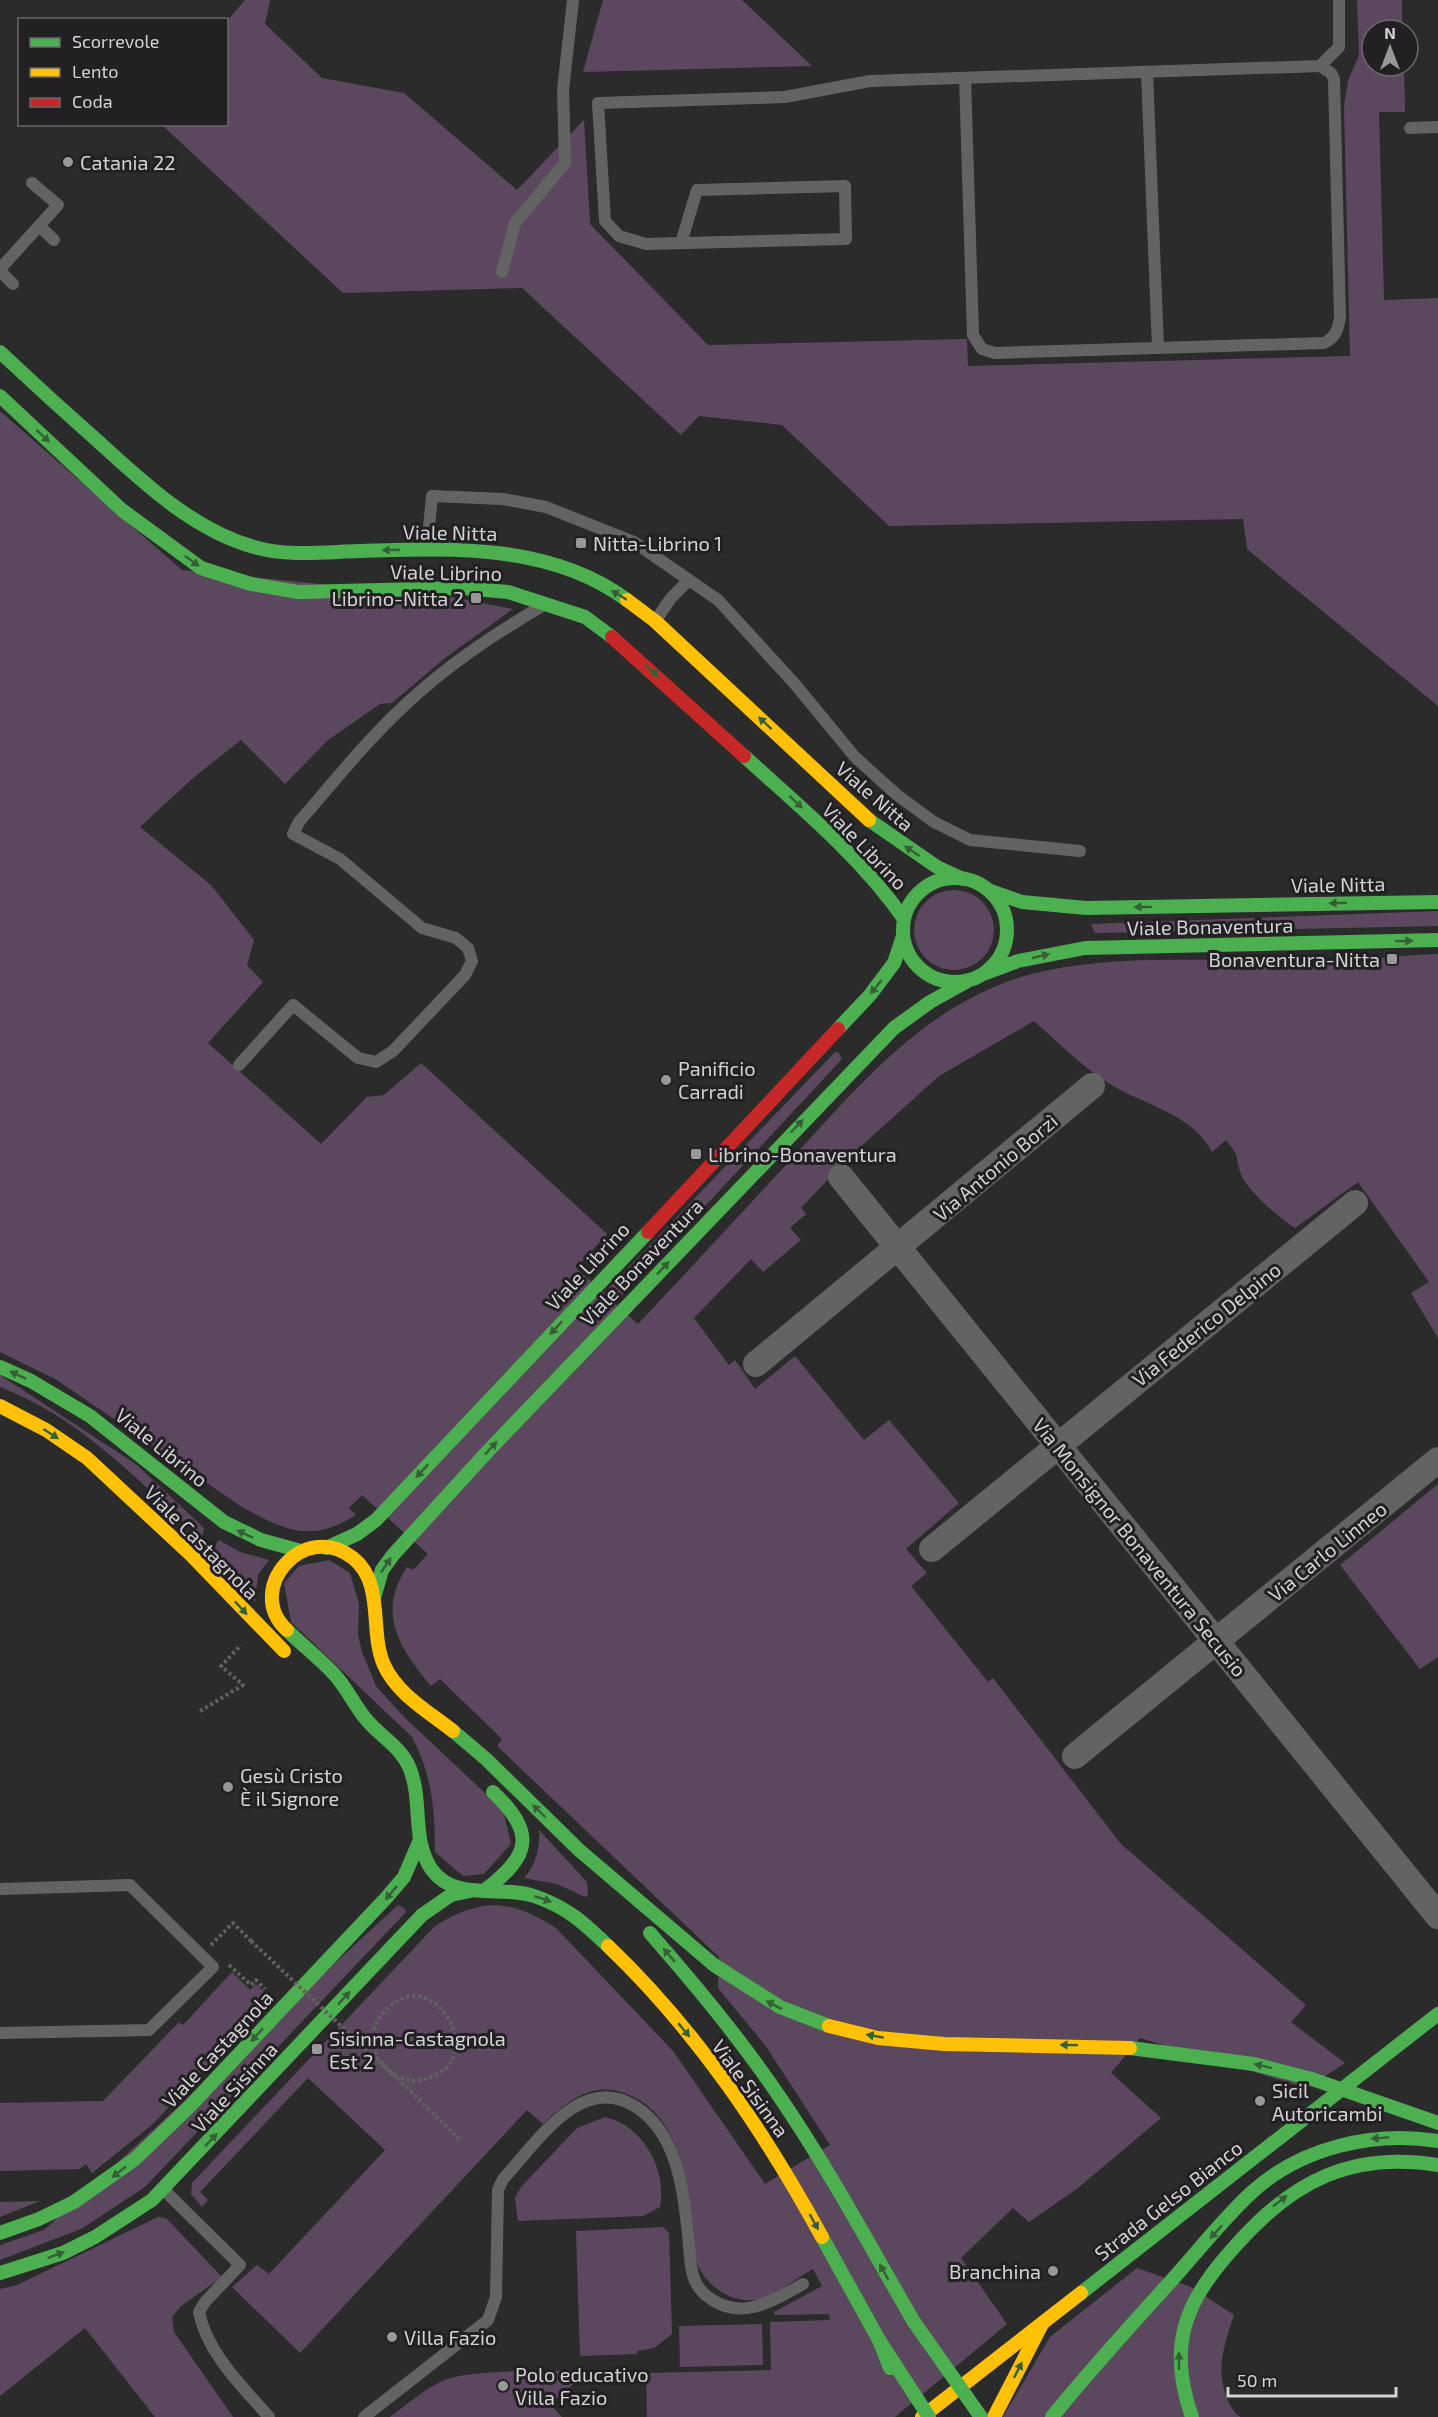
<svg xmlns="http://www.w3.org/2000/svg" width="1438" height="2417" font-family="'Exo 2',sans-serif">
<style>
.green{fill:#5b485e}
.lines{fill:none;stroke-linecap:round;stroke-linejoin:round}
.path{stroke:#616161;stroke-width:4;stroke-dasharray:3 3;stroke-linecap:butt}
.lane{stroke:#646364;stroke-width:12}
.street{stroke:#646364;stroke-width:26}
.fast{stroke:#4caf50;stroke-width:14}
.slow{stroke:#ffc107;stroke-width:14}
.jam{stroke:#c62828;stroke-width:14}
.path-bridge{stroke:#616161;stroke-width:4;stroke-dasharray:3 3;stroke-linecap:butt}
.fast-bridge{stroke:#4caf50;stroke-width:14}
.slow-bridge{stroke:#ffc107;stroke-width:14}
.oneway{fill:#356037}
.poi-dot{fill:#999899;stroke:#232023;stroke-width:2}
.labels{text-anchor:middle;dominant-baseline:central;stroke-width:6;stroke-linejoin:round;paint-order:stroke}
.poi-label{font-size:20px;fill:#d3d2d4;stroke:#232023;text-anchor:start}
.street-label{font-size:20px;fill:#d3d2d4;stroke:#232023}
</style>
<rect width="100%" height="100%" fill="#2c2b2c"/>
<!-- green -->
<g class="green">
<polygon points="245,0 270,0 265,24 322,78 404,93 517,190 584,120 590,224 708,345 967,339 968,366 1350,356 1344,106 1348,81 1359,55 1357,0 1402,0 1402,30 1372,30 1372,66 1404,66 1405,112 1379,112 1384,300 1438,298 1438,706 1247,549 1243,519 889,526 782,425 699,416 681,435 522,288 343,293 162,125 226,124 227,21"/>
<polygon points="603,0 742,0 812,66 583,72"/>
<path d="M0 411 182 570 457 598 513 609 445 658 392 703 380 704 328 740 285 784 241 740 193 778 140 827 211 885 254 940 247 965 263 982 208 1043 321 1144 367 1097 384 1095 421 1063 607 1234 576 1268 604 1293 835 1052 839 1053 842 1059 615 1303 638 1324C688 1271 737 1218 786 1165 858 1087 922 1006 1028 975 1087 959 1151 959 1212 960 1237 960 1262 964 1287 965 1338 965 1387 955 1438 954V1338L1411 1293 1429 1282 1358 1182 1295 1228C1281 1220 1246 1189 1241 1174 1234 1156 1242 1159 1226 1140L1212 1152C1194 1116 1149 1106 1117 1088 1086 1071 1060 1044 1034 1021L939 1076 848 1158 801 1208 806 1214 790 1228 801 1240 763 1272 751 1259 694 1318 729 1365 735 1360 755 1389 795 1356 864 1440 889 1420 959 1503 906 1549 927 1573 911 1586 988 1682 993 1678 1121 1844 1306 2005 1291 2022 1345 2063 1307 2088 1140 2038 1111 2073 1161 2118 1078 2188 1029 2222 1013 2208 961 2258 1007 2324 895 2417H647L646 2373 771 2370 770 2322 830 2320 829 2314 775 2315 774 2312 822 2286 813 2269C797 2278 782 2290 766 2297 738 2309 705 2287 696 2261 693 2252 695 2240 694 2230 687 2180 680 2115 627 2094 592 2080 567 2102 543 2124L527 2110 300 2353 232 2287 257 2265 269 2274 385 2150 308 2078 200 2192 208 2200 202 2207 191 2194 192 2183 435 1926C482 1897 510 1899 556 1928L673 2051 765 2184 830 2145 765 2045 718 1988 719 1957 497 1746 502 1739 440 1679 431 1686C400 1649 376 1613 407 1567L413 1570 428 1554 362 1495 349 1508 356 1515C310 1544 283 1530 239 1505L57 1380 0 1352Z"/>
<circle cx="954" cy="930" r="40"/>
<polygon points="1438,911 1438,926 1095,933 1091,924"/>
<path d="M0 1375 137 1465 204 1528 203 1534 198 1536C138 1480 79 1417 0 1387Z"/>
<polygon points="1438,1484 1438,1657 1420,1669 1340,1565"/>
<polygon points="219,1540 240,1552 269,1560 258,1575 255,1602 211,1551"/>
<path d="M329 1560 350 1573 359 1604 358 1635 362 1652 376 1686 403 1716 503 1810 511 1844 484 1874 463 1876 435 1852C435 1810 432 1775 412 1737L291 1622 284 1583 299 1566Z"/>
<path d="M539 1830 587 1882 588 1895 585 1897 557 1884 524 1878C536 1865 540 1848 539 1830Z"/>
<polygon points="398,1905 404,1908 406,1912 145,2187 81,2229 0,2260 0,2245 44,2230"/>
<polygon points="232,1972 250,1990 256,1984 270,1998 153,2124 92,2173 86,2164 79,2169 0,2171 0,2103 103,2101 179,2022 183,2025"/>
<path d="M605 2117C643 2125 667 2170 660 2207L643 2216 518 2221 515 2198 521 2187 577 2128Z"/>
<polygon points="40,2201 0,2217 0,2202"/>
<polygon points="158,2217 166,2218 222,2277 181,2306 172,2317 174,2332 233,2417 155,2417 85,2328 0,2396 0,2289 17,2285"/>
<polygon points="663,2227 669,2233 672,2334 654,2348 637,2351 637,2354 580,2356 576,2231"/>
<path d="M1137 2268 1191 2287 1234 2315C1224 2346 1214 2372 1229 2403 1233 2409 1234 2414 1241 2417H1003L1050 2337Z"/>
<polygon points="762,2324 763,2365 680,2367 679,2326"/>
<path d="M577 2370V2381L550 2404 562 2417H390C409 2403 426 2387 448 2379 478 2369 544 2372 577 2370Z"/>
</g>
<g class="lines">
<!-- path -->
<g class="path">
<polyline points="816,1150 813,1163 822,1165"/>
<polyline points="200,1711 243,1685 221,1666 241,1645"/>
<polyline points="211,1945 233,1923 251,1941"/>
<polyline points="229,1965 251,1985 256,1980 265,1989"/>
<path d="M412 2081C501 2074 435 1954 384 2012 371 2026 371 2042 378 2059L459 2139"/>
</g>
<!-- lane -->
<g class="lane">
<polyline points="1147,72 1158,348"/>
<path d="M965 78 973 335 982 349 995 353 1324 343C1336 337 1338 330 1340 317L1334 79 1331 73 1320 66"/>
<polyline points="1410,128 1438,127"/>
<polyline points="39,226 54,240"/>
<polyline points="681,243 697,190 845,186 846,239 646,244 619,236 605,221 598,103 785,97 870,81 1320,66 1339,47 1339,0"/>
<polyline points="0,269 58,205 32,183"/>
<polyline points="0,271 13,284"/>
<polyline points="502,272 515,223 565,163 563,90 573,0"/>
<polyline points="427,548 432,496 503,499 546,507 634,542 718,600 794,683 855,757 897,795 934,822 970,840 1080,851"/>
<polyline points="656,620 671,598 689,580"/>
<path d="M239 1065 293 1005 358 1058 376 1062 393 1051 465 975 472 961 468 948 456 938 422 928 340 859 293 834 299 822C333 783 366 741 404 706 446 666 493 635 542 606"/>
<polyline points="0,1889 130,1885 213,1967 149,2030 0,2033"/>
<path d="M164 2190 240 2265 205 2302 199 2312C207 2353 242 2386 269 2417"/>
<path d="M364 2417 488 2320 496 2297 498 2190 503 2179C536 2144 581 2071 636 2107 677 2133 683 2189 688 2234 691 2258 687 2284 711 2299 743 2321 774 2300 803 2284"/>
</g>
<!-- street -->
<g class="street">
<polyline points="841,1177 1438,1916"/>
<polyline points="756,1364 1092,1086"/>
<polyline points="932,1549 1355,1203"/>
<polyline points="1075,1756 1438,1460"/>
</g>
<!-- fast -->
<g class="fast">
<path d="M0 352C33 383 67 414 101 444 146 485 194 530 254 547 288 557 325 552 359 551 449 548 550 543 627 600"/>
<polyline points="0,396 122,510 201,568 251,584 298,592 463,588 508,592 585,617 612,637"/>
<path d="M744 756C801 808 860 856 904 919"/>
<polyline points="869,820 937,867 963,879"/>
<circle cx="955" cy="930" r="52"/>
<polyline points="988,890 1022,902 1086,908 1438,902"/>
<polyline points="986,973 1018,961 1085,948 1438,940"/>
<polyline points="838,1029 870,995 894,963 903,936"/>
<polyline points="0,1367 31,1381 90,1416 224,1522 261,1540 301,1551"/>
<polyline points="326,1548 357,1534 376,1520 648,1232"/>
<polyline points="374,1598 382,1570 393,1555 488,1451 894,1028 930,1002 966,982"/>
<path d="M287 1630C302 1645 319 1658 334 1674 346 1687 354 1704 365 1718 379 1736 401 1746 410 1769 423 1802 411 1840 432 1870 455 1902 502 1885 534 1896 567 1907 584 1923 608 1946"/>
<polyline points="453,1731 486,1759 579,1850 714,1965 780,2007 829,2026"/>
<path d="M485 1890C532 1855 535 1832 493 1792"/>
<path d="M650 1933C697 1987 743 2042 783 2102 831 2173 871 2248 914 2322"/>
<polyline points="0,2233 39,2219 74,2202 135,2159 189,2107 387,1897 404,1877 419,1842"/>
<polyline points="822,2237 879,2340 890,2368"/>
<polyline points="0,2273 63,2253 95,2237 152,2200 422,1915 451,1895 470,1891"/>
<polyline points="1081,2293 1438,2014"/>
<path d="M1052 2417C1090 2370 1131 2325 1172 2280 1198 2251 1223 2219 1251 2193 1301 2147 1373 2131 1438 2141"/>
<path d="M1192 2417C1166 2343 1186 2300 1237 2244 1293 2181 1352 2151 1438 2165"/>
</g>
<!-- slow -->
<g class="slow">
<polyline points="627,600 655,621 869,820"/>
<polyline points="0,1406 46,1430 87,1458 191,1555 284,1651"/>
<path d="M287 1630C243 1590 304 1519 353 1558 385 1583 369 1632 384 1665 397 1694 429 1712 453 1731"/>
<path d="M608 1946C696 2030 764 2131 822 2237"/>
<polyline points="922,2417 1081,2293"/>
<polyline points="994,2417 1042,2324"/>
</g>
<!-- jam -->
<g class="jam">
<polyline points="612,637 744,756"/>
<polyline points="648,1232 838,1029"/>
</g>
<!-- path-bridge -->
<polyline class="path-bridge" points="251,1941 394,2076 412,2081"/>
<!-- fast-bridge -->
<g class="fast-bridge">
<polyline points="1130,2048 1254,2064 1312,2079 1438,2123"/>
<polyline points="914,2322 981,2417"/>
<polyline points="879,2340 929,2417"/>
</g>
<!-- slow-bridge -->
<polyline class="slow-bridge" points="829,2026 878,2038 944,2044 1130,2048"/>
</g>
<!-- one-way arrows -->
<defs><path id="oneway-solid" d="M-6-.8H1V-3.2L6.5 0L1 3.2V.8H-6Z" transform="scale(1.5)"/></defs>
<g class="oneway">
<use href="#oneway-solid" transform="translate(43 436) rotate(43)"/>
<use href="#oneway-solid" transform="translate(391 550) rotate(178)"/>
<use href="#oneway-solid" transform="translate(192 561) rotate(36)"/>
<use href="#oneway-solid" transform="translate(619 595) rotate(-149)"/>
<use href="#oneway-solid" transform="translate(652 671) rotate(42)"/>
<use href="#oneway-solid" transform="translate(765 723) rotate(-137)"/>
<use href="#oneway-solid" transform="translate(796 802) rotate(43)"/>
<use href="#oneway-solid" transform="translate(912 851) rotate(-146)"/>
<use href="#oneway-solid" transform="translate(1338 903) rotate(179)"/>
<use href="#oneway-solid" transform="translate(1143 907) rotate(179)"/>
<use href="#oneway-solid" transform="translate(1404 941) rotate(-1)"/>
<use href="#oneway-solid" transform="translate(1041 956) rotate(-13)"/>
<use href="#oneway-solid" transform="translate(876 987) rotate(129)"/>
<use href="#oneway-solid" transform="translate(797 1126) rotate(-46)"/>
<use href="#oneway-solid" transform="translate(663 1268) rotate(-46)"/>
<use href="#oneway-solid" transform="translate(556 1328) rotate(133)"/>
<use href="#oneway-solid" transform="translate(18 1375) rotate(-155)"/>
<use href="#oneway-solid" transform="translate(51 1434) rotate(33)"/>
<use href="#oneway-solid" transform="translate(491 1448) rotate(-47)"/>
<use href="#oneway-solid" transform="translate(422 1471) rotate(133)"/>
<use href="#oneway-solid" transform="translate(245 1534) rotate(-154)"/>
<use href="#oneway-solid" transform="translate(386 1565) rotate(-56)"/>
<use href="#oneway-solid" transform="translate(241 1608) rotate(47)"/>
<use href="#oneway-solid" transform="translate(539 1811) rotate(-136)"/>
<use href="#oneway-solid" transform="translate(391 1893) rotate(130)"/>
<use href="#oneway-solid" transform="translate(543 1899) rotate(19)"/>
<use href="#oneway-solid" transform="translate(669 1955) rotate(-130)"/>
<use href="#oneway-solid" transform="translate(344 1998) rotate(-47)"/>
<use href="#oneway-solid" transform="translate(774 2005) rotate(-153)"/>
<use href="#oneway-solid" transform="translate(684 2030) rotate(50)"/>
<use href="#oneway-solid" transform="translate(257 2035) rotate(133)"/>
<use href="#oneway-solid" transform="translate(875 2036) rotate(-170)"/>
<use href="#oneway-solid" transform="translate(1069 2045) rotate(-179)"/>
<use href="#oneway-solid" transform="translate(1263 2066) rotate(-166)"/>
<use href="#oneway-solid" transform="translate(1380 2138) rotate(176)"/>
<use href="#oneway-solid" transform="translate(211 2140) rotate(-47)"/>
<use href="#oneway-solid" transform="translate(119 2172) rotate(142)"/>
<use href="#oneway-solid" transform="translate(1280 2201) rotate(-38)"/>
<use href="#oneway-solid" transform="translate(814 2222) rotate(61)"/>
<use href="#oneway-solid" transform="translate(1216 2232) rotate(132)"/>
<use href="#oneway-solid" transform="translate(56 2255) rotate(-21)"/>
<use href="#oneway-solid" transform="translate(884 2272) rotate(-120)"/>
<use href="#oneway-solid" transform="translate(1179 2361) rotate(-89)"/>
<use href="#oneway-solid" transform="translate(1018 2370) rotate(-63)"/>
</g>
<!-- markers -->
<g class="poi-dot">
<circle cx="68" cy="162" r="6"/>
<rect x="575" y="537" width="12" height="12" rx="3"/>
<rect x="470" y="592" width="12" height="12" rx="3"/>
<rect x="1386" y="953" width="12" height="12" rx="3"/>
<circle cx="666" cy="1080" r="6"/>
<rect x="690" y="1148" width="12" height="12" rx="3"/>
<circle cx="228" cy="1787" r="6"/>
<rect x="311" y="2043" width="12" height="12" rx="3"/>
<circle cx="1260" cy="2101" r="6"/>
<circle cx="1053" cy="2271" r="6"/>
<circle cx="392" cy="2337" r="6"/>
<circle cx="503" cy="2386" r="6"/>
</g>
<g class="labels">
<!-- poi labels -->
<g class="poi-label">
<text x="80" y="162">Catania 22</text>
<text x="593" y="543">Nitta-Librino 1</text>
<text x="464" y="598" text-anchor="end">Librino-Nitta 2</text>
<text x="1380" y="959" text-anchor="end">Bonaventura-Nitta</text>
<text x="678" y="1068">Panificio<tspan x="678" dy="23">Carradi</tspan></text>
<text x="708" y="1154">Librino-Bonaventura</text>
<text x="240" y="1775">Gesù Cristo<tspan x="240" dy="23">È il Signore</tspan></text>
<text x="329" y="2038">Sisinna-Castagnola<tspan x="329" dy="23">Est 2</tspan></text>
<text x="1272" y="2090">Sicil<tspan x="1272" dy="23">Autoricambi</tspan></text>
<text x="1041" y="2271" text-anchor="end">Branchina</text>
<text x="404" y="2337">Villa Fazio</text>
<text x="515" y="2374">Polo educativo<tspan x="515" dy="23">Villa Fazio</tspan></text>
</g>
<!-- street labels -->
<g class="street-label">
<text transform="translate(450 532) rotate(1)">Viale Nitta</text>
<text transform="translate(446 572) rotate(1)">Viale Librino</text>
<text transform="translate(875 796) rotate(41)">Viale Nitta</text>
<text transform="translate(865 846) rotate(46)">Viale Librino</text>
<text transform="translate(1338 884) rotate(-1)">Viale Nitta</text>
<text transform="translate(1210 926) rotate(-1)">Viale Bonaventura</text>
<text transform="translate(995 1167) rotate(-40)">Via Antonio Borzì</text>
<text transform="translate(641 1262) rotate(-46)">Viale Bonaventura</text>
<text transform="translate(587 1266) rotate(-47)">Viale Librino</text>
<text transform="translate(1206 1324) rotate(-39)">Via Federico Delpino</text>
<text transform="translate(162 1447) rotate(39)">Viale Librino</text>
<text transform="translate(202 1542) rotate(45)">Viale Castagnola</text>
<text transform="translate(1140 1547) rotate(51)">Via Monsignor Bonaventura Secusio</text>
<text transform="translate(1327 1551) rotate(-39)">Via Carlo Linneo</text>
<text transform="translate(217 2049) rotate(-47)">Viale Castagnola</text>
<text transform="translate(234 2087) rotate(-47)">Viale Sisinna</text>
<text transform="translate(751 2088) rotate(54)">Viale Sisinna</text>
<text transform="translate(1168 2200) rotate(-38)">Strada Gelso Bianco</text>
</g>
</g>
<!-- legend -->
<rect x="18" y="18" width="210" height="108" fill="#232023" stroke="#69676a" stroke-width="1.5"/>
<rect x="30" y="38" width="30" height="9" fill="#4caf50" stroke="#69676a" stroke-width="1.5"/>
<text x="72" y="48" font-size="18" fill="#d3d2d4">Scorrevole</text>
<rect x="30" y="68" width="30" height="9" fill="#ffc107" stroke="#69676a" stroke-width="1.5"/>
<text x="72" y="78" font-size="18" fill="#d3d2d4">Lento</text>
<rect x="30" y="98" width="30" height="9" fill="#c62828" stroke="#69676a" stroke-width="1.5"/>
<text x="72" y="108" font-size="18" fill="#d3d2d4">Coda</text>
<!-- north arrow -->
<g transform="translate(1390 48)"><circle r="28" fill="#232023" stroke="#69676a" stroke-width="1.5"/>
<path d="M0-4.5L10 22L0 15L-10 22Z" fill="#999899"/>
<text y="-9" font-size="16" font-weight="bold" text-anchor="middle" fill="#d3d2d4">N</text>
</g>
<!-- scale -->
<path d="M1228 2387v9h168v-9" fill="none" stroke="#d3d2d4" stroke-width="3"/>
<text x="1237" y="2387" font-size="18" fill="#d3d2d4" stroke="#232023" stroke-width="4.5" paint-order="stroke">50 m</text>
</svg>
